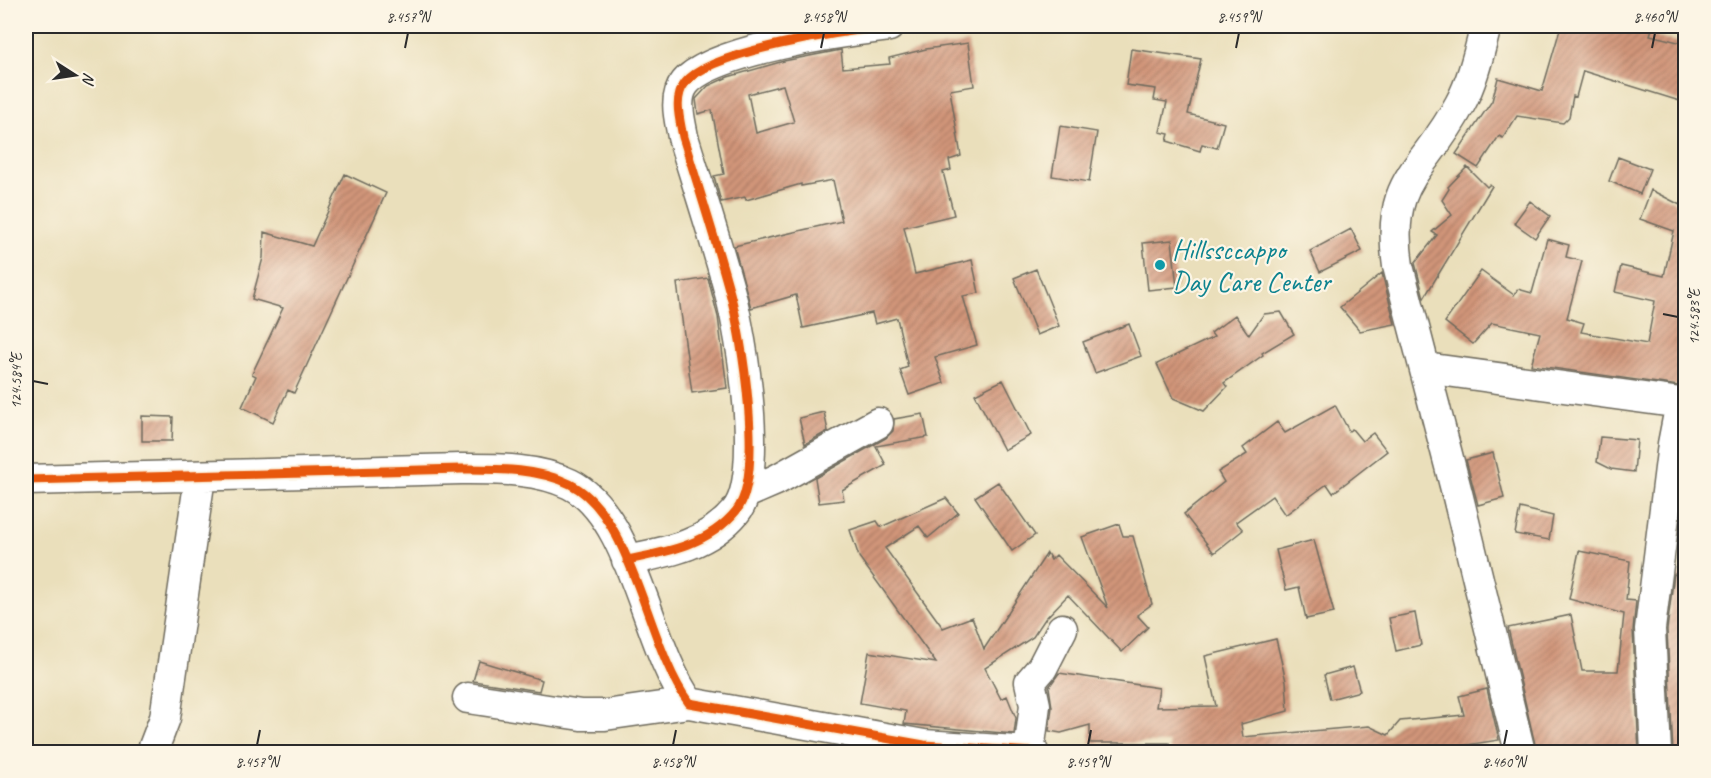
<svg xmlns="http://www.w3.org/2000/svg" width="1711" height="778" font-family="Caveat,sans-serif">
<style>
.building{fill:url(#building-hatch);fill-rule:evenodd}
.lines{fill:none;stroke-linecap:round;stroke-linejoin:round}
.minor-casing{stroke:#6e6a5d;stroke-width:33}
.minor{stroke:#fff;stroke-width:30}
.cycleway-casing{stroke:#fcf5e5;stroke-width:13}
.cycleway{stroke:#e8590c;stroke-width:9}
.ticks{fill:none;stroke:#2b2b2b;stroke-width:2}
.culture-dot{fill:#0f9aa8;stroke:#fcf5e5;stroke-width:2}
.labels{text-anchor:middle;stroke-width:4.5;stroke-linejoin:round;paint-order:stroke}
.culture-label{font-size:28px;fill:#0d838f;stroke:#fcf5e5;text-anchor:start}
.neatline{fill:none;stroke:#2b2b2b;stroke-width:2}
.ticks-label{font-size:15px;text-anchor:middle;fill:#2b2b2b}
</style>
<defs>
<pattern id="building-hatch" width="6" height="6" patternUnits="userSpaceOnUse" patternTransform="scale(1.5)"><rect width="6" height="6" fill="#d19579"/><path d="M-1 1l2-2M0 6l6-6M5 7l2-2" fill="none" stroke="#aa7a63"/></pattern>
</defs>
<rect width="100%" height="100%" fill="#fcf5e5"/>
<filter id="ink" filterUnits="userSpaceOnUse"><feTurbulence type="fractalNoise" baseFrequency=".0167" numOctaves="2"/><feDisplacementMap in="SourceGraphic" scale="12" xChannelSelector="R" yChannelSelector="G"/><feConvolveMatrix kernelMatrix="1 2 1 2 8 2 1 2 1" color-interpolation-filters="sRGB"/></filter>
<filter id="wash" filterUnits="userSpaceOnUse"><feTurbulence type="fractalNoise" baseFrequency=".008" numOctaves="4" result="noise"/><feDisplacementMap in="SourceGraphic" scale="24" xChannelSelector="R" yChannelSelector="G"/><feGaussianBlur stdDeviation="1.35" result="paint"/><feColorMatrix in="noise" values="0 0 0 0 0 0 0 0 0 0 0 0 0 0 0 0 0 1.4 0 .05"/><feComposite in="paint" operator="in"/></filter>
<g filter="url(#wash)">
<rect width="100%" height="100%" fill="#eadfbb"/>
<g id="blocks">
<path class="building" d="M 1561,26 L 1653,26 L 1650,35 L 1686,44 L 1686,103 L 1583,71 L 1576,97 L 1573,96 L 1569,117 L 1563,123 L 1517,116 L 1503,138 L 1499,136 L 1478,168 L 1456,154 L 1492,101 L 1498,78 L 1542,91 Z
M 968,43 L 974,86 L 950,90 L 961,156 L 949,160 L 951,170 L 943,172 L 954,215 L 904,227 L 915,274 L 972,260 L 979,293 L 963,296 L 977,345 L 935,357 L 944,383 L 909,395 L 900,370 L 908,367 L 897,318 L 875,324 L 872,313 L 803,328 L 796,295 L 751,308 L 734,246 L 842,221 L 833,180 L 801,186 L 801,184 L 746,200 L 745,197 L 721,202 L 714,176 L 724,174 L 712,110 L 698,114 L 696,99 L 708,86 L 728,77 L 784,61 L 841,50 L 843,68 L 890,64 L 889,58 L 926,49 ZM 783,85 L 794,122 L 756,133 L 748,94 Z
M 1131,49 L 1201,59 L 1188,114 L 1224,123 L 1217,148 L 1202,144 L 1200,151 L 1167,141 L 1169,134 L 1160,132 L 1167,102 L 1154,100 L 1156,89 L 1126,85 Z
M 1060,126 L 1097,132 L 1089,182 L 1052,176 Z
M 1618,157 L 1650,169 L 1640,194 L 1609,181 Z
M 1467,167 L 1487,187 L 1490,184 L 1492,186 L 1424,298 L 1415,263 L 1437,235 L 1432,232 L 1452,215 L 1442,200 L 1449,189 L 1448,187 Z
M 345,174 L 386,193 L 294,393 L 288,390 L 273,422 L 242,407 L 256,376 L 252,374 L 283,308 L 252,299 L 263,258 L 264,232 L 312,246 Z
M 1651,190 L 1686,208 L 1686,387 L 1531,365 L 1540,333 L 1492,323 L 1473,344 L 1445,322 L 1481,271 L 1514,295 L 1518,289 L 1532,293 L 1547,239 L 1569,245 L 1566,257 L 1582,261 L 1567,318 L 1584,323 L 1581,332 L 1647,344 L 1655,301 L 1615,292 L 1621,266 L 1664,276 L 1674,231 L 1640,219 Z
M 1530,201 L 1550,216 L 1535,238 L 1514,223 Z
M 1351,229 L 1362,251 L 1320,272 L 1310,251 Z
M 1172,240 L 1177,287 L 1148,290 L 1143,243 Z
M 1036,269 L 1059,326 L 1037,335 L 1014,278 Z
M 1382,273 L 1395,324 L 1360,331 L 1340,307 Z
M 708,278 L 718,317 L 727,388 L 692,393 L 677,283 Z
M 1281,312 L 1294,334 L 1262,353 L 1263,355 L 1224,383 L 1227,387 L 1204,411 L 1173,398 L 1157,364 L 1214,337 L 1211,333 L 1235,315 L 1249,335 L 1264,314 Z
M 1129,324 L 1141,356 L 1095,373 L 1083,342 Z
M 1003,380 L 1031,435 L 1004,450 L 975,394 Z
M 1335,405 L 1349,431 L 1352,429 L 1362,441 L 1373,433 L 1387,451 L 1333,493 L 1327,484 L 1285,515 L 1272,496 L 1236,522 L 1243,530 L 1214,553 L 1184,514 L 1224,482 L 1218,472 L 1247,454 L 1243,448 L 1277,422 L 1285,433 Z
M 824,412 L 828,431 L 805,444 L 799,418 Z
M 923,414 L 928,437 L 876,446 L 886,465 L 842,490 L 844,500 L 819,503 L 815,478 L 886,438 L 893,431 L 894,419 Z
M 142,416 L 173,417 L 172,441 L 142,441 Z
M 1600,437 L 1637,440 L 1634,472 L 1611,469 L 1597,462 Z
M 1493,453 L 1504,498 L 1478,505 L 1466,460 Z
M 998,482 L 1035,535 L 1012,551 L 975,497 Z
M 946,498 L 958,513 L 928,538 L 919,526 L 885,548 L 943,628 L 972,617 L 984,649 L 1047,553 L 1051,560 L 1056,555 L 1108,608 L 1082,537 L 1119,524 L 1123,536 L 1133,536 L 1152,604 L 1137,615 L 1148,627 L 1122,652 L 1068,595 L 1045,619 L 1033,637 L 985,668 L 1001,699 L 1007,696 L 1016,718 L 1014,734 L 904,724 L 906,711 L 860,703 L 869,652 L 936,663 L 859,557 L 850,530 L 877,521 L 881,527 Z
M 1520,508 L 1553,516 L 1549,540 L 1515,534 Z
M 1314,540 L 1334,613 L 1306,619 L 1299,587 L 1286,590 L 1276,550 Z
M 1579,551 L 1630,561 L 1626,600 L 1636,601 L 1633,630 L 1639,753 L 1537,753 L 1508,628 L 1571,615 L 1582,671 L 1618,671 L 1624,614 L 1569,599 Z
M 1674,574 L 1686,577 L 1686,753 L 1673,753 L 1667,630 Z
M 1415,613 L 1421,645 L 1396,651 L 1389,618 Z
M 1276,639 L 1286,681 L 1288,711 L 1241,724 L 1243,737 L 1369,726 L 1388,735 L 1400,721 L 1464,715 L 1459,696 L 1487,689 L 1499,740 L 1423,752 L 1425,753 L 1170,753 L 1169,743 L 1090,743 L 1090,725 L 1061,733 L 1049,731 L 1052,707 L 1049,687 L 1059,673 L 1159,688 L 1156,707 L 1216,706 L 1205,656 Z
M 479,661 L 542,680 L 539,691 L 473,681 Z
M 1353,667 L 1360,691 L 1330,699 L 1324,675 Z"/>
</g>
</g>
<g filter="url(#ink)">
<use href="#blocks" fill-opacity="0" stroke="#6e6a5d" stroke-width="1.5"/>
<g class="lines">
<defs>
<path id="minor" d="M 1486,26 C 1479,52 1473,80 1460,104 C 1424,173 1385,177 1398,266 L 1458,497 L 1520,752
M 1425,368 L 1681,403 L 1673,444 L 1650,629 L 1656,752
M 26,480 L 461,469 C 497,469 537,468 570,484 C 634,516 646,645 689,703 L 924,745 L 1033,752
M 746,493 L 776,480 L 878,423
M 627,560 C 667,552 708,545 736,511 C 765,476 742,337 730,293 C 716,241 699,189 683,137 C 680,120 673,98 685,83 C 710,50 846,31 889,26
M 468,698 L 581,715 L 605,715 L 689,703
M 152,752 L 165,718 L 200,477
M 1029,752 L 1035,705 L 1030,682 L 1042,668 L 1062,629"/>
</defs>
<use href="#minor" class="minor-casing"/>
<use href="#minor" class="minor"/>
<defs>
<path id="cycleway" d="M 26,480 L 461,469 C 497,469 537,468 570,484 C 634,516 646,645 689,703 L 924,745 L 1033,752
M 627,560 C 667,552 708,545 736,511 C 765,476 742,337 730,293 C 716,241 699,189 683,137 C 680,120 673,98 685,83 C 710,50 846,31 889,26"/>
</defs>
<use href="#cycleway" class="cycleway-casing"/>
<use href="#cycleway" class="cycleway"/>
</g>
</g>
<path class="ticks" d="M 405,48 L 408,33M 821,48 L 824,33M 1236,48 L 1239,33M 1652,48 L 1655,33M 1663,314 L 1678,317M 33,381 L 48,384M 257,745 L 260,730M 673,745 L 676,730M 1088,745 L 1091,730M 1504,745 L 1507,730"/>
<circle class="culture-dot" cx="1160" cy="265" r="6"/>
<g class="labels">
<g class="culture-label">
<text x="1172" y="259">Hillssccappo<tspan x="1172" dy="32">Day Care Center</tspan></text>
</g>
</g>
<rect width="1711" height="778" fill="none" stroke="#fcf5e5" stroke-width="66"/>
<g transform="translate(75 75) rotate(102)" stroke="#fcf5e5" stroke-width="4.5" paint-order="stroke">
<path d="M0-4.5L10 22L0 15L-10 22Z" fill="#2b2b2b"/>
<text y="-9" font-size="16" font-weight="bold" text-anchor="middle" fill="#2b2b2b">N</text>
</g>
<rect x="33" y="33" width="1645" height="712" class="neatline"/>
<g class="ticks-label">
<text x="408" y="22">8.457°N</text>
<text x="824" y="22">8.458°N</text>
<text x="1239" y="22">8.459°N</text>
<text x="1655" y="22">8.460°N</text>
<text transform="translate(1694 317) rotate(-90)" y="5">124.583°E</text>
<text transform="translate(16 381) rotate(-90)" y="5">124.584°E</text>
<text x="257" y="767">8.457°N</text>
<text x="673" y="767">8.458°N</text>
<text x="1088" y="767">8.459°N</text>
<text x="1504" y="767">8.460°N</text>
</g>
</svg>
